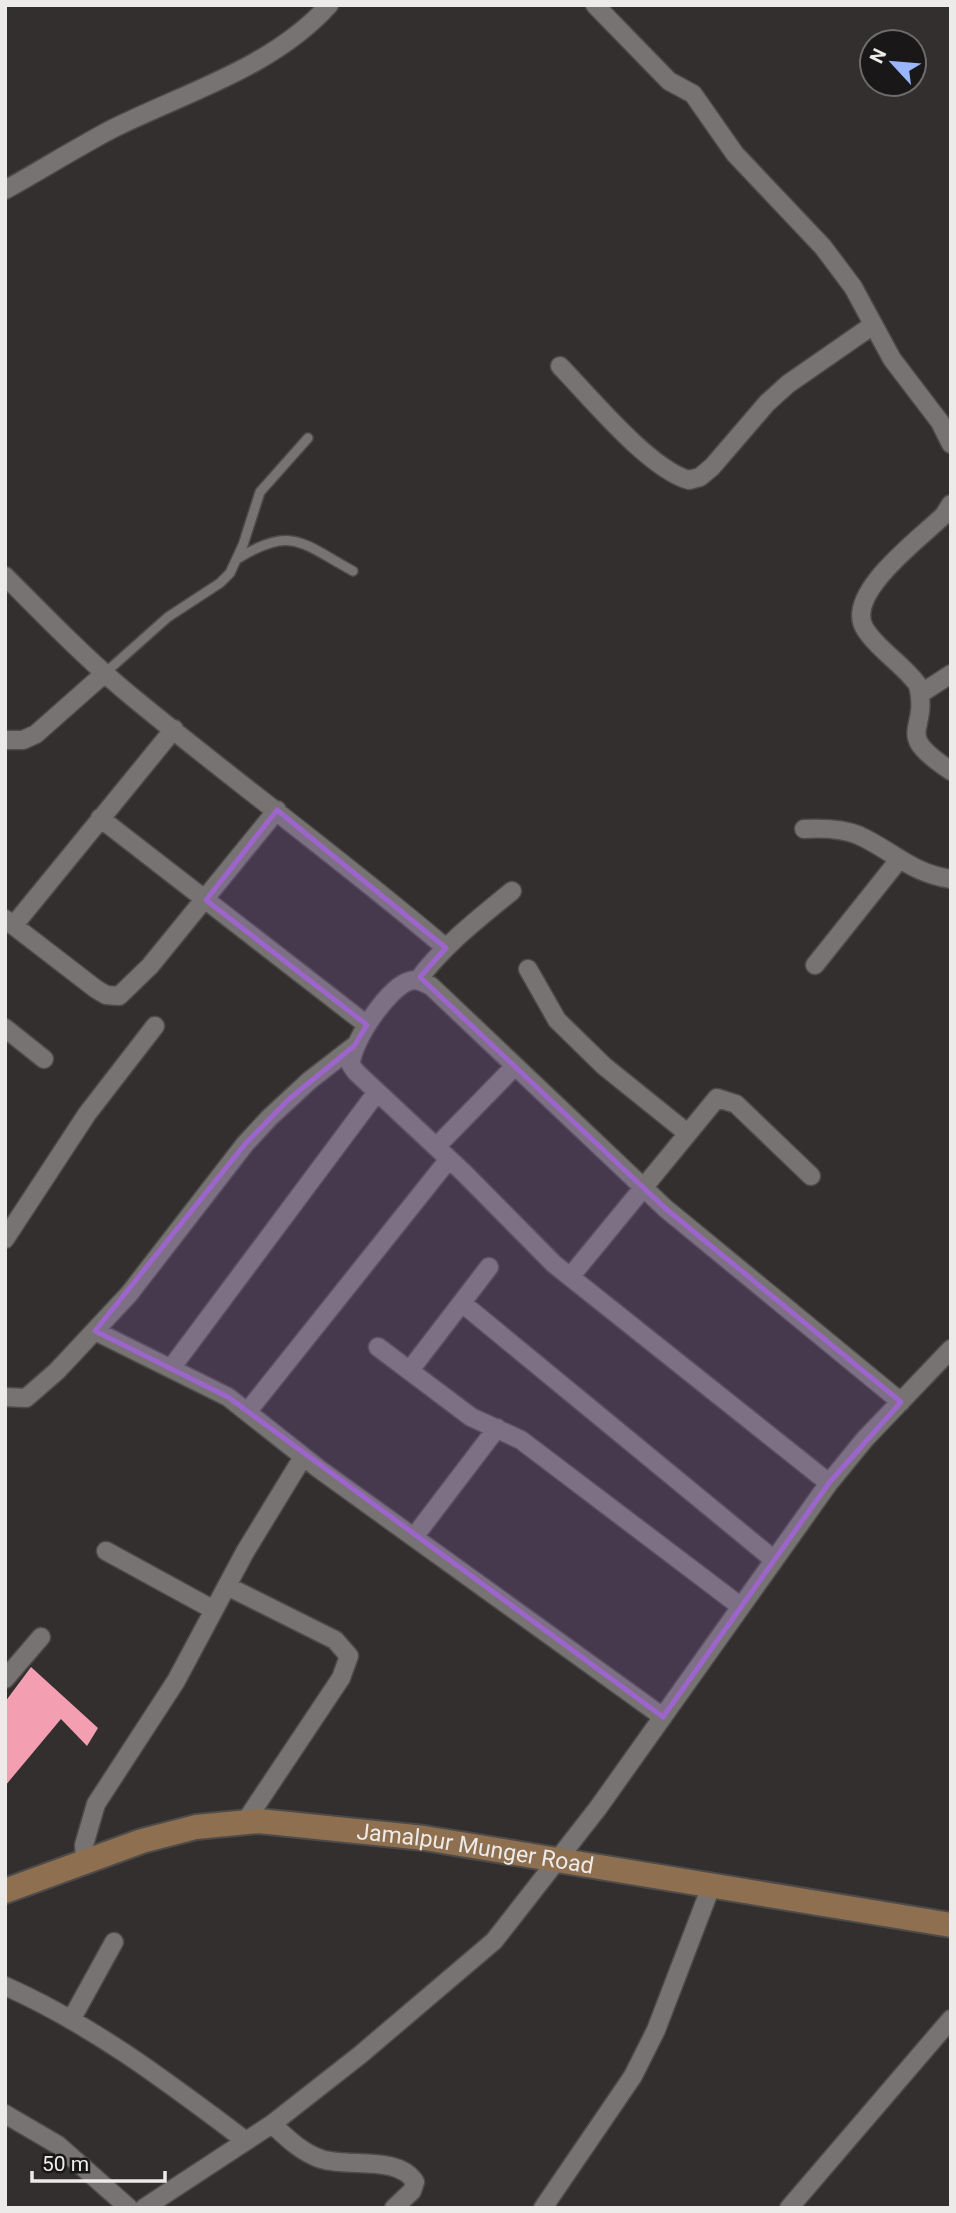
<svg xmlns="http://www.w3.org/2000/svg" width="956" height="2213" font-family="Roboto,sans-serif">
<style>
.building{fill:#f39fb1}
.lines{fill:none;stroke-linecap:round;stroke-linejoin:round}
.lane-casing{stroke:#4d4a4a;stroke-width:12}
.street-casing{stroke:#4d4a4a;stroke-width:21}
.secondary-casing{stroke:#4d4a4a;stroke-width:28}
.lane{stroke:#767372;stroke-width:9}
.street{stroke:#767372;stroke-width:18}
.secondary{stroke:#8e6f50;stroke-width:24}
.marked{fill:#9d65cc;fill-opacity:0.2;stroke:#9d65cc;stroke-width:5;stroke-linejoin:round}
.labels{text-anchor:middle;stroke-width:7;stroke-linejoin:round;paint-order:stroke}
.street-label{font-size:23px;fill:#edebea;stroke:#191717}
</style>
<rect width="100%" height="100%" fill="#322f2e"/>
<path class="building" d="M 31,1667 L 98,1728 L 87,1746 L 61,1719 L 5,1786 L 5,1702 Z"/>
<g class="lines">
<defs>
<path id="lane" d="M 239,558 C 292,525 303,544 353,571
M 105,673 L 168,617 L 220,583 L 230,573 L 243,545 L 260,492 L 308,438"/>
<path id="street" d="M 595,5 L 669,81 L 693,94 L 735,154 L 823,247 L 853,287 L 892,359 L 940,422 L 951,444
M 5,190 C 41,170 76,148 112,129 C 186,92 272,68 329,5
M 560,366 C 590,397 649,469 689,480 L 700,477 L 712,467 L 767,403 L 788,384 L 873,325
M 951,504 L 944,515 C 922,537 843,594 865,629 C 878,650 903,664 918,685 C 930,734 891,731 951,771
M 5,576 C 48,619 89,662 136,700 C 238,784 345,862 446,948
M 920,694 L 951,674
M 5,740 L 23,740 L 36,734 L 105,673
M 100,818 L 367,1025
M 804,829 C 822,828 841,828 858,835 C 892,850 910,873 951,879
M 5,919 L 96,989 L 106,995 L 119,996 L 150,966 L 277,810
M 14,925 L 174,729
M 815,965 L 898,861
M 528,969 L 557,1020 L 604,1066 L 686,1132
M 418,980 C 444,945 479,918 512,891
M 5,1028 L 44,1059
M 436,1147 L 515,1066
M 5,1239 L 87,1114 L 155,1026
M 570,1277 L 717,1098 L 736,1104 L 811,1176
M 462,1303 L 773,1559
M 95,1331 L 228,1397 L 319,1469 L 663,1717
M 378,1347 L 471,1417 L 521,1440 L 740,1606
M 172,1367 L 377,1092
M 410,1370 L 489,1267
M 5,1397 L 26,1398 L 57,1371 L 129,1294 L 245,1144 L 270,1117 L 310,1080 L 354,1046
M 248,1411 L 449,1159
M 829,1483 L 554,1264 L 464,1173 L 356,1072 L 351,1065 C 350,1044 389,986 410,981 C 417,978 424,983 431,986 L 665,1208 L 901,1402
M 414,1537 L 497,1428
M 106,1551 L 214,1610
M 227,1586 L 335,1640 L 349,1656 L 341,1678 L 245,1822
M 5,1679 L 41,1637
M 85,1862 L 84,1845 L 96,1804 L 176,1681 L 245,1552 L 303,1457
M 5,1986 C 93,2025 170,2084 246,2141
M 71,2020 L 114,1942
M 5,2114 L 58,2145 L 129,2208
M 272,2124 C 287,2138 301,2152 321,2159 C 349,2168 398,2155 415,2182 L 412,2191 L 394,2208
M 144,2208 L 272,2124 L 360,2055 L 494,1941 L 598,1808 L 829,1483 L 865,1439 L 951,1349
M 543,2208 L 633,2076 L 656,2030 L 712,1884
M 789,2208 L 951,2019"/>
<g id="secondary">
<path id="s1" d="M 5,1891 L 142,1841 L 196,1827 L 259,1821 L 424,1838 L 951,1925"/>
</g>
</defs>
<use href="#lane" class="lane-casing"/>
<use href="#street" class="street-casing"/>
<use href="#secondary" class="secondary-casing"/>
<use href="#lane" class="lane"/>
<use href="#street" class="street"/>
<use href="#secondary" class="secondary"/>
</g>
<path class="marked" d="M 277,810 L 446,948 L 420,977 L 665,1208 L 901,1402 L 829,1483 L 663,1717 L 228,1397 L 95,1331 L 245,1144 L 289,1099 L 354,1046 L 367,1025 L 206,900 Z"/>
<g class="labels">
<g class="street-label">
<text dy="8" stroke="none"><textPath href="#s1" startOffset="483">Jamalpur Munger Road</textPath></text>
</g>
</g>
<rect width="956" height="2213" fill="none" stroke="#edebea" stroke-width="14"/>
<g transform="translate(893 63) rotate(296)"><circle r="33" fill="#191717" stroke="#6e6c6b" stroke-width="2"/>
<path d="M0-5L12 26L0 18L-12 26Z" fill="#97b6fd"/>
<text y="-10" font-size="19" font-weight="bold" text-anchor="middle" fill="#edebea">N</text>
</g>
<path d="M32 2171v10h133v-10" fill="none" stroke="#edebea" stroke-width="3.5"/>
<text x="42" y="2171" font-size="21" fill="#edebea" stroke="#191717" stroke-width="5" paint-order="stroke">50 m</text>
</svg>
